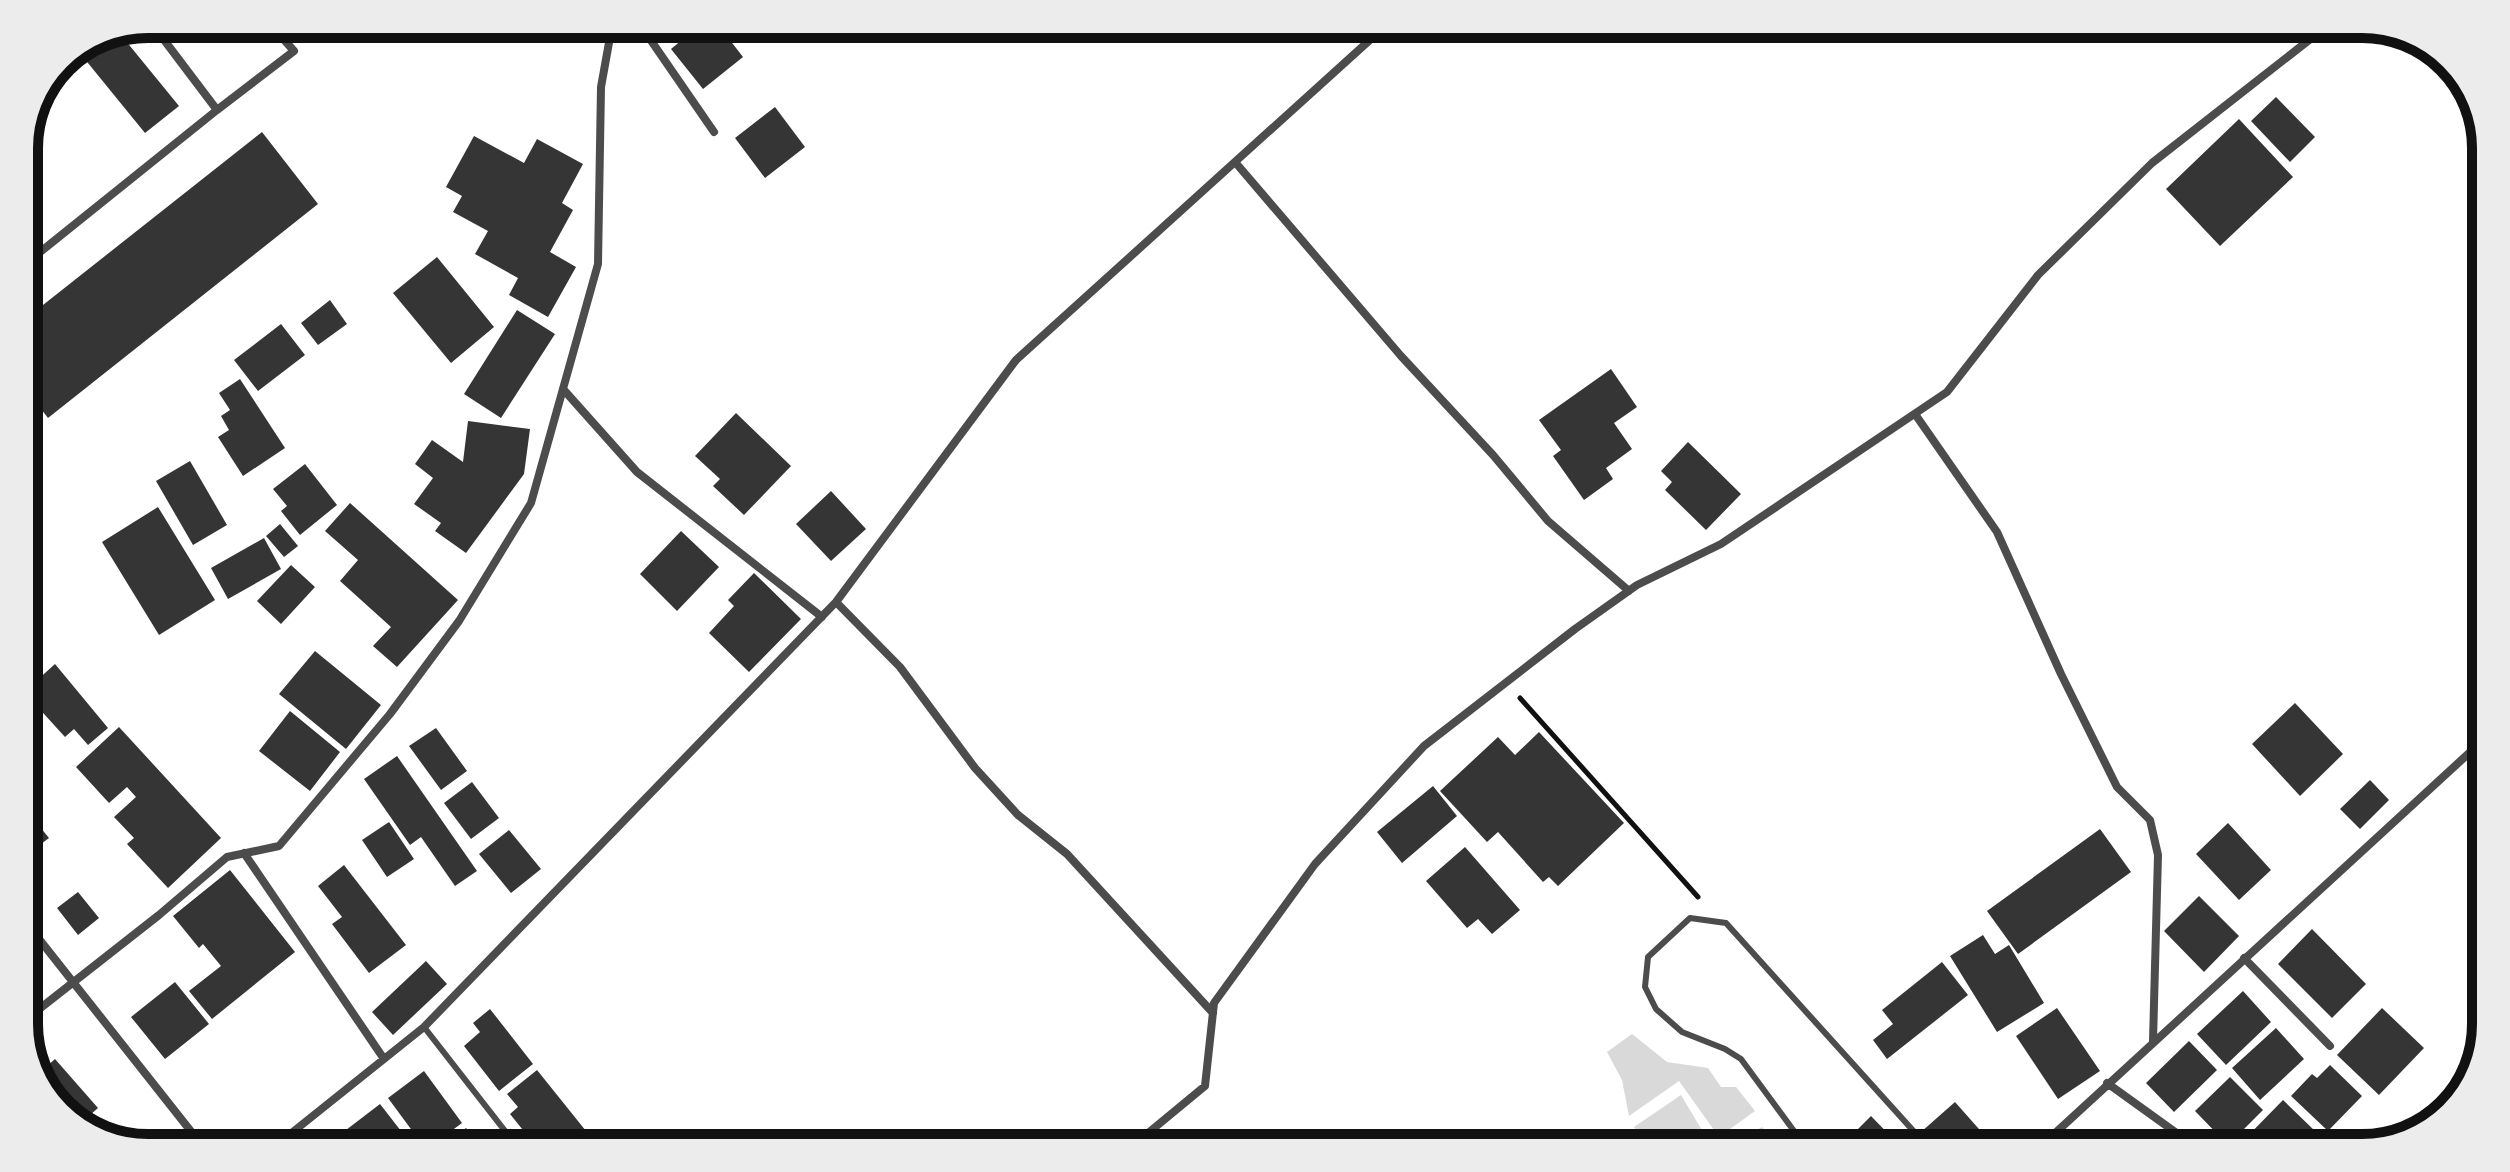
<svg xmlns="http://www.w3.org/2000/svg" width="2510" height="1172" font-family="Mulish,sans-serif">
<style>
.water{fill:#d9d9d9}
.building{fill:#353535}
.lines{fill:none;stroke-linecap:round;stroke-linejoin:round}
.path{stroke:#111;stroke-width:5}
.service{stroke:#4c4c4c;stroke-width:6}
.minor{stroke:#4c4c4c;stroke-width:8}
.rim{fill:none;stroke:#111;stroke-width:10}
</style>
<rect width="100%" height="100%" fill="#fff"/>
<path class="water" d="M 1632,1034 L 1667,1062 L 1708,1068 L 1721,1087 L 1736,1087 L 1755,1111 L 1719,1137 L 1679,1081 L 1629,1116 L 1622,1080 L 1607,1052 Z
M 1681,1095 L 1703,1132 L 1688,1145 L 1648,1145 L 1634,1127 Z
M 1762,1127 L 1779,1146 L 1731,1145 Z"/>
<path class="building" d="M 699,26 L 719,26 L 743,57 L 703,89 L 671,49 Z
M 121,35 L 179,106 L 145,133 L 79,52 Z
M 2276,97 L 2315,137 L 2290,162 L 2251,121 Z
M 775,107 L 805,147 L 765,178 L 735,138 Z
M 2239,119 L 2293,177 L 2220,246 L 2166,189 Z
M 262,132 L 318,204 L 48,418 L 24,387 L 24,320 Z
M 474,136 L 524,163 L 537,139 L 583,164 L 562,203 L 573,210 L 550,252 L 576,267 L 548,317 L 509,295 L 518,278 L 475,254 L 488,231 L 453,212 L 462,196 L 446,187 Z
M 437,257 L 494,327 L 451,363 L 393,293 Z
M 330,300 L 347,324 L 318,345 L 301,323 Z
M 517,310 L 555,334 L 501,418 L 464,394 Z
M 281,324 L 305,355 L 258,391 L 234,360 Z
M 1611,369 L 1637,407 L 1614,423 L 1632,449 L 1606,468 L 1613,479 L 1584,500 L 1553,456 L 1561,450 L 1539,420 Z
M 240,379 L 285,448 L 243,476 L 218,437 L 229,430 L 221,416 L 230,410 L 219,393 Z
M 736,413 L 791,466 L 744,515 L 713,486 L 720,479 L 695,456 Z
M 468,421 L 530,429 L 524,474 L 466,553 L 435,531 L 441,523 L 414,504 L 433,478 L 415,464 L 432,440 L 463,462 Z
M 1688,442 L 1741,494 L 1706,530 L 1665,490 L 1672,482 L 1661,471 Z
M 190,461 L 227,525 L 193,545 L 156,481 Z
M 305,464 L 337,505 L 300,535 L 281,511 L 287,506 L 273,489 Z
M 831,491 L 866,529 L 831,561 L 796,524 Z
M 350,503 L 458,600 L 397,667 L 373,646 L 391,627 L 340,581 L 358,560 L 325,531 Z
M 158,507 L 215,600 L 159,635 L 102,542 Z
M 280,524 L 298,546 L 284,557 L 266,536 Z
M 681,531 L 719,567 L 677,611 L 640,574 Z
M 264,538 L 281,569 L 228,599 L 211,568 Z
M 291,565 L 315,587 L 281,624 L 257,601 Z
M 754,573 L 801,619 L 749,672 L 709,633 L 734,606 L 728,600 Z
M 315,651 L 381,705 L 346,749 L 279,694 Z
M 55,664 L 108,728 L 88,745 L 74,729 L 65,737 L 24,692 Z
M 2295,703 L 2343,754 L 2300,796 L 2252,744 Z
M 290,711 L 340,752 L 310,791 L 259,751 Z
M 119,727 L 221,838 L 168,888 L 127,844 L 134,838 L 114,817 L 136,797 L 127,787 L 109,803 L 76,767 Z
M 436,728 L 467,771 L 441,790 L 409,746 Z
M 1539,732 L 1624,823 L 1558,886 L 1549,877 L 1543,882 L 1498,832 L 1487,842 L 1440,791 L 1498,737 L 1515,755 Z
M 24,736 L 32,745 L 24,751 Z
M 397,756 L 477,871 L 455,886 L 421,837 L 410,845 L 364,779 Z
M 2370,780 L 2389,800 L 2360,829 L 2340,809 Z
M 472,782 L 499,818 L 471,839 L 444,803 Z
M 1433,786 L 1457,816 L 1402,863 L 1377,832 Z
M 36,822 L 49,838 L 33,850 L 24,840 L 24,832 Z
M 389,822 L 414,859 L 387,877 L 362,840 Z
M 2228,823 L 2271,870 L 2239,900 L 2196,854 Z
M 2100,829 L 2131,872 L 2018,954 L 1987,911 Z
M 509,830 L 541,869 L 511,893 L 479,854 Z
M 1465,847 L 1520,910 L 1492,934 L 1478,919 L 1467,928 L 1426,881 Z
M 344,865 L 406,945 L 369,973 L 332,924 L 342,917 L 318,886 Z
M 230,870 L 295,952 L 212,1019 L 189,991 L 221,966 L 203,944 L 199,948 L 173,916 Z
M 78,892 L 99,918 L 78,935 L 57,908 Z
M 2199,896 L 2239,936 L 2204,972 L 2164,931 Z
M 2312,929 L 2366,984 L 2332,1018 L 2278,964 Z
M 1983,935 L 1995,954 L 2009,945 L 2044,1003 L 1997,1032 L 1950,956 Z
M 426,961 L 447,984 L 393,1035 L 372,1012 Z
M 1942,962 L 1968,995 L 1887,1059 L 1873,1040 L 1893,1024 L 1882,1010 Z
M 175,982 L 209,1024 L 165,1059 L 131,1017 Z
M 2243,991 L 2271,1022 L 2226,1065 L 2197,1034 Z
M 2057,1008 L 2100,1071 L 2058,1099 L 2016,1036 Z
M 2382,1008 L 2424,1048 L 2379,1095 L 2337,1055 Z
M 490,1009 L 533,1064 L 499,1091 L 464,1046 L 480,1032 L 473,1023 Z
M 2276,1028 L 2304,1059 L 2260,1100 L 2232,1068 Z
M 2189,1041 L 2217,1070 L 2174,1112 L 2146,1083 Z
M 55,1059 L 98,1108 L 81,1123 L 45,1093 L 38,1074 Z
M 2330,1065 L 2362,1096 L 2328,1131 L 2291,1096 L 2312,1074 L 2317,1078 Z
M 537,1070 L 586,1131 L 575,1140 L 531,1140 L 510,1114 L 518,1107 L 507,1094 Z
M 424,1071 L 462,1123 L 439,1140 L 419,1140 L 388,1098 Z
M 2230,1077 L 2263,1110 L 2228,1145 L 2195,1111 Z
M 2283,1100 L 2315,1131 L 2300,1148 L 2237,1147 Z
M 1955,1102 L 1994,1146 L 1933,1146 L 1921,1132 Z
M 380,1104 L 408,1140 L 354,1139 L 346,1130 Z
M 1871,1116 L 1900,1146 L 1841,1146 Z
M 466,1128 L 476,1140 L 450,1140 Z
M 1711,1129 L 1720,1145 L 1685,1145 Z"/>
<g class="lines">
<path class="path" d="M 1520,698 L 1698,897"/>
<path class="service" d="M 424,1027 L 512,1140
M 1805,1146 L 1741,1059 L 1725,1049 L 1682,1032 L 1656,1009 L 1645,987 L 1648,957 L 1690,918 L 1726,923 L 1927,1146"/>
<path class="minor" d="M 641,26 L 714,132
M 217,110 L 294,51 L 271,25
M 1235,162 L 1401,356 L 1493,455 L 1548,521 L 1629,591
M 24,265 L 217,110 L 152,24
M 563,389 L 637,472 L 822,617
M 1915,414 L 1997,532 L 2061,674 L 2117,787 L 2150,820 L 2158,855 L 2153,1041
M 836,602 L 900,667 L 975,768 L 1018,815 L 1067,854 L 1213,1013
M 244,853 L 384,1059
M 24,920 L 197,1139
M 2244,958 L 2330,1046
M 24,1021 L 159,915 L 227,857 L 279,846 L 390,714 L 459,621 L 531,503 L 598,264 L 601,87 L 612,26
M 2107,1083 L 2196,1147
M 284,1139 L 424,1027 L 836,602 L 1016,360 L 1382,29
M 1136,1143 L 1205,1086 L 1214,1003 L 1315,864 L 1424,746 L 1575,629 L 1637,585 L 1721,544 L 1947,392 L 2038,275 L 2152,163 L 2318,33
M 2040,1147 L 2480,743"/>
</g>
<path d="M0 0H2510V1172H0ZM148 38H2362A110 110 0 0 1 2472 148V1024A110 110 0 0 1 2362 1134H148A110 110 0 0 1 38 1024V148A110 110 0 0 1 148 38Z" fill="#ececec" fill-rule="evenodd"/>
<path class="rim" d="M148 38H2362A110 110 0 0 1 2472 148V1024A110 110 0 0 1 2362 1134H148A110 110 0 0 1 38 1024V148A110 110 0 0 1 148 38Z"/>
</svg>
